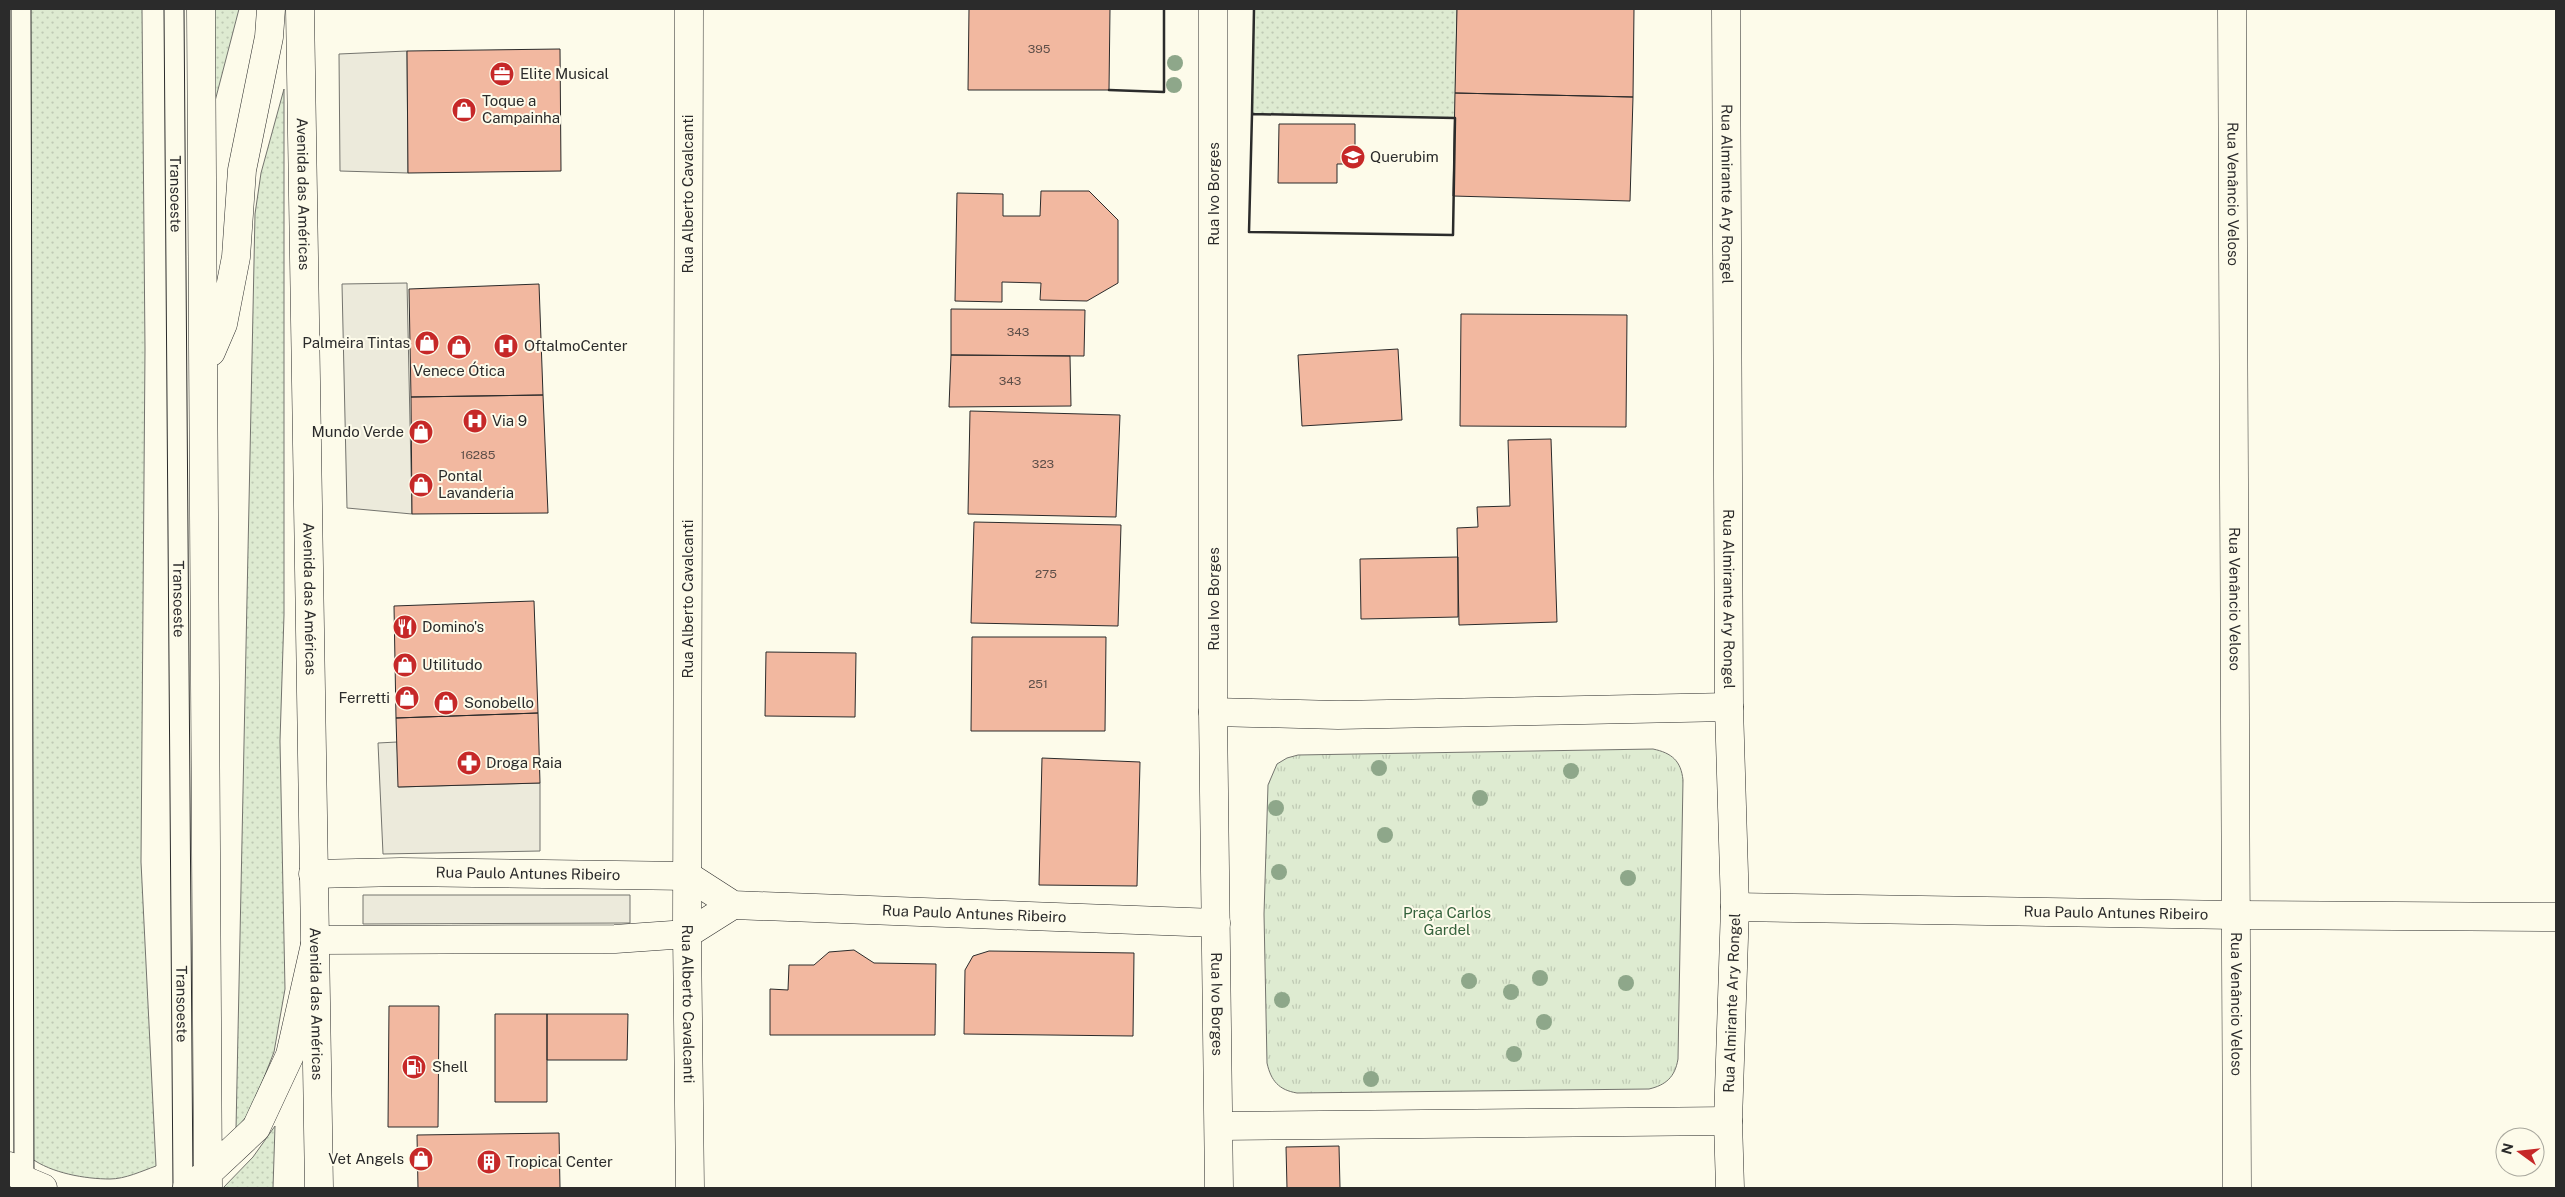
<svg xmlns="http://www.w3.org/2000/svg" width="2565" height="1197" font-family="'Public Sans',sans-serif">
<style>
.grass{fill:url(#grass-dots);stroke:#74746e}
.park{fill:url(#park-tufts);stroke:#74746e}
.parking{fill:#eceadb;stroke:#74746e}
.building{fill:#f2b8a0;stroke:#2b2b2b}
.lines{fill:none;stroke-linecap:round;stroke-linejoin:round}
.lane-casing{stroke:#2b2b2b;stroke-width:21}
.street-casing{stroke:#2b2b2b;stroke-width:29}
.secondary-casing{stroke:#2b2b2b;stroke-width:29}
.highway-casing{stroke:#2b2b2b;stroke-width:29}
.lane{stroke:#fdfbea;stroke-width:19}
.street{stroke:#fdfbea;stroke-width:28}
.secondary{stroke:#fdfbea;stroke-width:28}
.highway{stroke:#fdfbea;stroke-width:28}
.wall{stroke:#2b2b2b;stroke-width:2.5}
.tree{fill:#8ea78a}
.labels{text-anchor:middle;stroke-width:4;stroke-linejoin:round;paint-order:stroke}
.number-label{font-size:12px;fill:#5d4e48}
.poi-label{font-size:15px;fill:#2b2b2b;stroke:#fdfbea;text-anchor:start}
.street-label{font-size:15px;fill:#2b2b2b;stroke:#fdfbea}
.park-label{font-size:15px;fill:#34623c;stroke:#fdfbea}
</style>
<defs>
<pattern id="grass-dots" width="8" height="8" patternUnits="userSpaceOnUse" patternTransform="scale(1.25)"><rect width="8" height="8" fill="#deebd1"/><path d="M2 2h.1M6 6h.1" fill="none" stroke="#bfcab4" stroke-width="1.8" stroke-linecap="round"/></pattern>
<pattern id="park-tufts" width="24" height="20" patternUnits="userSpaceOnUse" patternTransform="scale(1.25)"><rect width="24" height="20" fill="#deebd1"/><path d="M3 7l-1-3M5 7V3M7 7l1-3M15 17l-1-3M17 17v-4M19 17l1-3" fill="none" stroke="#bfcab4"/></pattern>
</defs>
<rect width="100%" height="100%" fill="#fdfbea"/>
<path class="grass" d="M 28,9 L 142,9 L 145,349 L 141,862 L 156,1166 C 142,1171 125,1179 110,1179 C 85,1179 51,1173 31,1158 Z
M 213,9 L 239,9 L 214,105 Z
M 1254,9 L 1457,9 L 1455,118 L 1252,114 Z
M 284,89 L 284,615 L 280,741 L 285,989 L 274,1052 L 251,1111 L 236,1129 L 255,214 L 261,173 Z
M 275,1126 L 273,1188 L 223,1188 L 253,1157 Z"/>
<path class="park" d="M 1653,749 C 1672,753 1681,761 1683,780 L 1678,1059 C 1675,1077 1666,1085 1649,1089 L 1297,1093 C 1279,1090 1271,1081 1267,1063 L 1264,914 L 1268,785 L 1277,764 L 1287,758 L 1298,755 Z"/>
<path class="parking" d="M 407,51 L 408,173 L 340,171 L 339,54 Z
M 407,283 L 412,514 L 347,508 L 342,284 Z
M 397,742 L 399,787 L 540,783 L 540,851 L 383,854 L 378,743 Z
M 363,895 L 630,895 L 630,923 L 363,924 Z"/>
<path class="building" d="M 969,9 L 1110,9 L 1109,90 L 968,90 Z
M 1457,9 L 1634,9 L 1633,97 L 1455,93 Z
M 560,49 L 561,171 L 408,173 L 407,51 Z
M 1455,93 L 1633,97 L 1630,201 L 1453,196 Z
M 1279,124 L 1355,124 L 1355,164 L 1337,164 L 1337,183 L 1278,183 Z
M 1041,191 L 1089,191 L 1118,220 L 1118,283 L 1087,301 L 1040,300 L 1041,283 L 1002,282 L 1002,302 L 955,301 L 957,193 L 1003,194 L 1003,216 L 1040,216 Z
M 539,284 L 543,395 L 411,397 L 409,289 Z
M 951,309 L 1085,310 L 1084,356 L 951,355 Z
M 1461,314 L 1627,315 L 1626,427 L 1460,426 Z
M 1398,349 L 1402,420 L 1302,426 L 1298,355 Z
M 951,355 L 1070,356 L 1071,406 L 949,407 Z
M 543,395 L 548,513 L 412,514 L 411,397 Z
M 970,411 L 1120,415 L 1116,517 L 968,514 Z
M 1551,439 L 1557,622 L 1459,625 L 1457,528 L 1478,527 L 1477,507 L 1510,506 L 1508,440 Z
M 974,522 L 1121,525 L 1118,626 L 971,623 Z
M 1458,557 L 1458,617 L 1361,619 L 1360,559 Z
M 534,601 L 538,713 L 396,718 L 394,606 Z
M 972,637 L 1106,637 L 1105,731 L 971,731 Z
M 766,652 L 856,653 L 855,717 L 765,716 Z
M 538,713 L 540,783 L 398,787 L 396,718 Z
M 1042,758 L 1140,762 L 1137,886 L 1039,885 Z
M 854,950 L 874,963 L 936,964 L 935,1035 L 770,1035 L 770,989 L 788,990 L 789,965 L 814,965 L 829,952 Z
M 989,951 L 1134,953 L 1133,1036 L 964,1034 L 965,970 L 973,956 Z
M 389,1006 L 439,1006 L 438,1127 L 388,1127 Z
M 495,1014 L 547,1014 L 547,1102 L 495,1102 Z
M 547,1014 L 628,1014 L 627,1060 L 547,1060 Z
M 559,1133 L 560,1188 L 418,1188 L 417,1135 Z
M 1339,1146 L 1340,1188 L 1287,1188 L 1286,1147 Z"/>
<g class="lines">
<defs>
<g id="lane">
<path d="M 21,9 L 24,1187"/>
<path id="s1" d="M 174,9 L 183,1188"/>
</g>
<g id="street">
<path id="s2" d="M 689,9 L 687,934 L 690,1188"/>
<path id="s3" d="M 1213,9 L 1213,712 L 1219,1188"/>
<path id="s4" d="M 1726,9 L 1729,707 L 1735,907 L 1728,1121 L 1730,1188"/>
<path id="s5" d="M 2232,9 L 2237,1188"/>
<path d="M 1213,712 L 1338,715 L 1729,707"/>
<path id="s6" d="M 313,874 L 401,872 L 688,876 L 733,905 L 1216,923"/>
<path id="s7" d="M 1735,907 L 2234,915 L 2556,917"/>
<path d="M 316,940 L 615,939 L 687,934 L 733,905"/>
<path d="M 1219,1126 L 1728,1121"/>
</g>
<g id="secondary">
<path id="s8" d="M 300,9 L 319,1188"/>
</g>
<path id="highway" d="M 201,9 L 208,1188
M 211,352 L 223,324 L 236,257 L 242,170 L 269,37 L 271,9
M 9,1166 L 24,1180 L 43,1188
M 187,1188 L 208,1173 L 256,1128 L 290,1055 L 316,940"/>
</defs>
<use href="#lane" class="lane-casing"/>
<use href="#street" class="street-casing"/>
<use href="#secondary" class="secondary-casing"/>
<use href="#highway" class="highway-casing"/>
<use href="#lane" class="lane"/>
<use href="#street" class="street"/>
<use href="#secondary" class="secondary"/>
<use href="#highway" class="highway"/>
<path class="wall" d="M 1109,90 L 1164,92 L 1164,9
M 1252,114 L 1455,118 L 1453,235 L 1249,232 Z
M 1254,114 L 1252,114 L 1254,9"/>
</g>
<g class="tree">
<circle cx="1175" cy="63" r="8"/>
<circle cx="1174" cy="85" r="8"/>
<circle cx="1379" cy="768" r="8"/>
<circle cx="1571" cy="771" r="8"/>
<circle cx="1480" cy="798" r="8"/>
<circle cx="1276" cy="808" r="8"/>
<circle cx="1385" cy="835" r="8"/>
<circle cx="1279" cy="872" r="8"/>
<circle cx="1628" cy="878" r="8"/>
<circle cx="1540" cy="978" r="8"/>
<circle cx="1469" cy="981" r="8"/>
<circle cx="1626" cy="983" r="8"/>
<circle cx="1511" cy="992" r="8"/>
<circle cx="1282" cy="1000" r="8"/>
<circle cx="1544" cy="1022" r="8"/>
<circle cx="1514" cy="1054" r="8"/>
<circle cx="1371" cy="1079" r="8"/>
</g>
<defs>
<symbol id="office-disc" viewBox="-11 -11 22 22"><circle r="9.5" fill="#c62828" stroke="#fdfbea"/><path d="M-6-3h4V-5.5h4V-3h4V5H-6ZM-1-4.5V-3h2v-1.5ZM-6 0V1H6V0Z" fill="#fff"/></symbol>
<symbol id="shop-disc" viewBox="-11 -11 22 22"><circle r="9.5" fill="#c62828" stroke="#fdfbea"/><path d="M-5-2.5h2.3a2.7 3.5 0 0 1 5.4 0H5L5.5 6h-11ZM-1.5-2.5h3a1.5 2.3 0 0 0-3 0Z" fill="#fff"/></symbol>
<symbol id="school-disc" viewBox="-11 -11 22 22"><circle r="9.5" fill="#c62828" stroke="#fdfbea"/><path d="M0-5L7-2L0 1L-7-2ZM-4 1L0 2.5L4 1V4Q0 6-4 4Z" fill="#fff"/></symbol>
<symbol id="hospital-disc" viewBox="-11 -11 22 22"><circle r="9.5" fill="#c62828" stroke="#fdfbea"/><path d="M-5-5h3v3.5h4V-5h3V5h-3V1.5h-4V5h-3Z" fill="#fff"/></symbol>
<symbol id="restaurant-disc" viewBox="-11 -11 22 22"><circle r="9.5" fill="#c62828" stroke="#fdfbea"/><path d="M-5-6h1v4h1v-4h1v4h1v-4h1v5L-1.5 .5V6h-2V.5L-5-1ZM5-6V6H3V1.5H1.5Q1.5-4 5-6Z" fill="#fff"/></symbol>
<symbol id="pharmacy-disc" viewBox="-11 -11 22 22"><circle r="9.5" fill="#c62828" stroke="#fdfbea"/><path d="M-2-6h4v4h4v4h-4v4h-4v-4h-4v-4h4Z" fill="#fff"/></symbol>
<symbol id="fuel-disc" viewBox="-11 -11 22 22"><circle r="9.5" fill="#c62828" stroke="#fdfbea"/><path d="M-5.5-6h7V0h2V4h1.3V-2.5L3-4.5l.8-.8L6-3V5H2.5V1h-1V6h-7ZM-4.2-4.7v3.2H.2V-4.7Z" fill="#fff"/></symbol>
<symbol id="building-disc" viewBox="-11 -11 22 22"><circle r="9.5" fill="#c62828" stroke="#fdfbea"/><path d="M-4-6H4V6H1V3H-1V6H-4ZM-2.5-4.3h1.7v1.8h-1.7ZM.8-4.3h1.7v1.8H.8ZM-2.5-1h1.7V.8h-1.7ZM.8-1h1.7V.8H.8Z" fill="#fff"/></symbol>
</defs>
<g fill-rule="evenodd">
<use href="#office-disc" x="488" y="60" width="28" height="28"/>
<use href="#shop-disc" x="450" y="96" width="28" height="28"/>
<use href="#school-disc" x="1339" y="143" width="28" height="28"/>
<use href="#shop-disc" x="413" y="329" width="28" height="28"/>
<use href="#hospital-disc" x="492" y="332" width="28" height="28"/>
<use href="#shop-disc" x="445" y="333" width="28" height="28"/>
<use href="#hospital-disc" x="461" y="407" width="28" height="28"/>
<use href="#shop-disc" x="407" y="418" width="28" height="28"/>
<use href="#shop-disc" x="407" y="471" width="28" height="28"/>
<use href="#restaurant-disc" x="391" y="613" width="28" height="28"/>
<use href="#shop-disc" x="391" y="651" width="28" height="28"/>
<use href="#shop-disc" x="393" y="684" width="28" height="28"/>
<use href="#shop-disc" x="432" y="689" width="28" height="28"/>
<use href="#pharmacy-disc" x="455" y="749" width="28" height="28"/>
<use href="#fuel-disc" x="400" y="1053" width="28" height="28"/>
<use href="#shop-disc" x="407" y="1145" width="28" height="28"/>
<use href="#building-disc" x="475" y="1148" width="28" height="28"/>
</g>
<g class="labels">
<g class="number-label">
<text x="1039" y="53">395</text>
<text x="1018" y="336">343</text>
<text x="1010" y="385">343</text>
<text x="478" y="459">16285</text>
<text x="1043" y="468">323</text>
<text x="1046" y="578">275</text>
<text x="1038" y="688">251</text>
</g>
<g class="poi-label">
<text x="520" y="79">Elite Musical</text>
<text x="482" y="106">Toque a<tspan x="482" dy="17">Campainha</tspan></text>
<text x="1370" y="162">Querubim</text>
<text x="410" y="348" text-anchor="end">Palmeira Tintas</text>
<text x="524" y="351">OftalmoCenter</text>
<text x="459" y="376" text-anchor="middle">Venece Ótica</text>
<text x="492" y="426">Via 9</text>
<text x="404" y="437" text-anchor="end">Mundo Verde</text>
<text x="438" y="481">Pontal<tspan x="438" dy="17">Lavanderia</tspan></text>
<text x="422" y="632">Domino's</text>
<text x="422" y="670">Utilitudo</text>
<text x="390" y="703" text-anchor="end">Ferretti</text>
<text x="464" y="708">Sonobello</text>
<text x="486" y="768">Droga Raia</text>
<text x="432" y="1072">Shell</text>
<text x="404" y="1164" text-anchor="end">Vet Angels</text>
<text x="506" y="1167">Tropical Center</text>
</g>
<g class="street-label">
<text dy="5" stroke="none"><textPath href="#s1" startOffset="185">Transoeste</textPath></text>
<text dy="5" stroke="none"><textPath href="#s8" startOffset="185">Avenida das Américas</textPath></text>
<text transform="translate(688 194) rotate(-90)" y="5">Rua Alberto Cavalcanti</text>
<text transform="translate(1214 194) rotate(-90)" y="5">Rua Ivo Borges</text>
<text dy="5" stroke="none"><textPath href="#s4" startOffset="185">Rua Almirante Ary Rongel</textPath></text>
<text dy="5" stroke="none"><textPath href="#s5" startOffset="185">Rua Venâncio Veloso</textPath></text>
<text dy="5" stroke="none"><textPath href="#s1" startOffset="590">Transoeste</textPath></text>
<text dy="5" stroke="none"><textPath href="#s8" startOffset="590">Avenida das Américas</textPath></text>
<text transform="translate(688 599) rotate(-90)" y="5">Rua Alberto Cavalcanti</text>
<text transform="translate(1214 599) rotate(-90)" y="5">Rua Ivo Borges</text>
<text dy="5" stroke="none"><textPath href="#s4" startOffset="590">Rua Almirante Ary Rongel</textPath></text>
<text dy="5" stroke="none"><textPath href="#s5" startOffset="590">Rua Venâncio Veloso</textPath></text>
<text dy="5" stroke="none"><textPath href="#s6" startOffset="215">Rua Paulo Antunes Ribeiro</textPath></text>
<text dy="5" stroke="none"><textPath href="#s7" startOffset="381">Rua Paulo Antunes Ribeiro</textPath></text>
<text dy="5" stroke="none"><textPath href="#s6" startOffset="670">Rua Paulo Antunes Ribeiro</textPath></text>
<text dy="5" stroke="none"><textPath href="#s1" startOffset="995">Transoeste</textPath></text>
<text dy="5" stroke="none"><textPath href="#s8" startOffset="995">Avenida das Américas</textPath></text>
<text dy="5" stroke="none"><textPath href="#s2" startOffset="995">Rua Alberto Cavalcanti</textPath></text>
<text dy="5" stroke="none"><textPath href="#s3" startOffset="995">Rua Ivo Borges</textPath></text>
<text transform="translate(1732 1003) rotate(-88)" y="5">Rua Almirante Ary Rongel</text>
<text dy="5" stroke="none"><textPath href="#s5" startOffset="995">Rua Venâncio Veloso</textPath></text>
</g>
<g class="park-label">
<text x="1447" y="918">Praça Carlos<tspan x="1447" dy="17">Gardel</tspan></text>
</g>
</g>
<rect width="2565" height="1197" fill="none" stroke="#2b2b2b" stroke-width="20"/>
<g transform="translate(2520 1152) rotate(285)"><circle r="24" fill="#fdfbea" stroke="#a9a89e"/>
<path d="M0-4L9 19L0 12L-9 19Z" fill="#c62828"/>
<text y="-8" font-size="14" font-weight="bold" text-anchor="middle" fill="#2b2b2b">N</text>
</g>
</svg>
